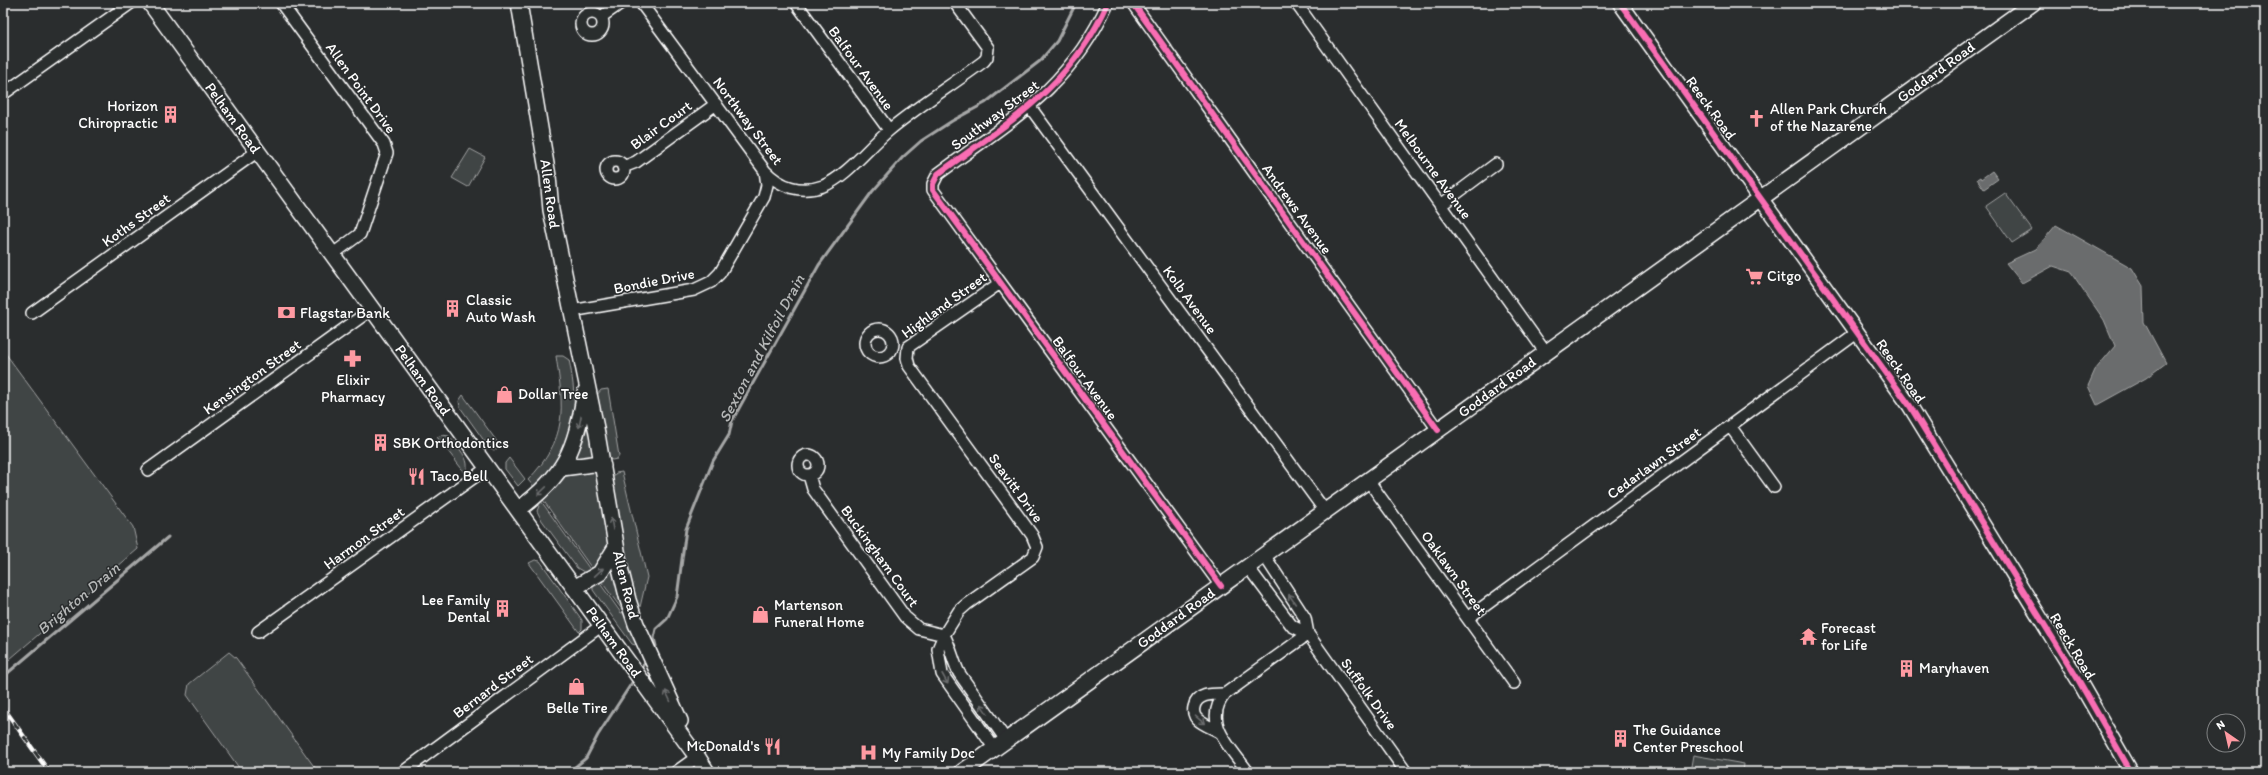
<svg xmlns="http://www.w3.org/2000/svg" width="2268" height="775" font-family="Itim,sans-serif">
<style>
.green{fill:#414445;stroke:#a0a2a2}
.water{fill:#6a6c6d;stroke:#a6a7a7}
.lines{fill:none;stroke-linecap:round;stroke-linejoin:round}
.stream{stroke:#a6a7a7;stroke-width:3}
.minor-casing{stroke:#fff;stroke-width:14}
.tertiary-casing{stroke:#fff;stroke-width:17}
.secondary-casing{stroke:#fff;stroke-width:18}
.minor{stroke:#2a2d2e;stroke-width:11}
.tertiary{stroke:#2a2d2e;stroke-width:14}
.secondary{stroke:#2a2d2e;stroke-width:15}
.rail-casing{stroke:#fff;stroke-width:4.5}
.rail{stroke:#2a2d2e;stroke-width:3;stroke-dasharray:9;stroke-linecap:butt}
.cycleway-casing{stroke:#2a2d2e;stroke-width:8}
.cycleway{stroke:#f96db3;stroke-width:6}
.oneway{stroke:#6a6c6d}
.labels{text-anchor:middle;stroke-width:3;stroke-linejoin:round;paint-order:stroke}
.street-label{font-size:15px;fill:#fff;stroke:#2a2d2e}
.poi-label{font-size:15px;fill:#fff;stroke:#2a2d2e;text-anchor:start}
.water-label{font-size:16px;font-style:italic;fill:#b4b6b6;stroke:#2a2d2e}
</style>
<rect width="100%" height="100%" fill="#2a2d2e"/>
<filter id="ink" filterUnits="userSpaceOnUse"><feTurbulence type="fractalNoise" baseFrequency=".025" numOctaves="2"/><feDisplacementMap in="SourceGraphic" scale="8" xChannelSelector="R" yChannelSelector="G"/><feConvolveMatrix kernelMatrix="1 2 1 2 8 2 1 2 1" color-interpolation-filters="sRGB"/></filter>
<g filter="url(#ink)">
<path class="green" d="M 470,149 L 485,157 L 468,187 L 452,178 Z
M 2005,193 L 2032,230 L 2012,243 L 1986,206 Z
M 3,350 L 133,527 L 138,549 L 3,665 Z
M 556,356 L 563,356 L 569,360 C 576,393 578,427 561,458 C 556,469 543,479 535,488 L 528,480 C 568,438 564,410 556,356 Z
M 608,389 L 619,456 L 617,459 L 612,460 L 608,458 L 597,395 L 601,390 Z
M 463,395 L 501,447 L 494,450 L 490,449 L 460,407 L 459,401 Z
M 587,424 L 596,457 L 575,459 Z
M 442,435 L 449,436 C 456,446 473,460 465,473 L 437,437 Z
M 509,458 L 525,479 L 518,486 L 505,469 L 505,463 Z
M 593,471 L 597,473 L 609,544 L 593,570 L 543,500 L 566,476 Z
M 622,472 L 647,577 L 640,607 L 635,606 L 632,597 L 612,478 L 616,473 Z
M 541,501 L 589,568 L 591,571 L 584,572 L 577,568 L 541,519 L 537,511 Z
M 535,560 L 540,561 L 582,620 L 582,629 L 579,632 L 529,563 Z
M 613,566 L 625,610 L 623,611 L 601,581 Z
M 599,582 L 621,613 L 626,612 L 636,643 L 635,645 L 632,644 L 593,590 L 593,585 Z
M 229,652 L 236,658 L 318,772 L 242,772 L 187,695 L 189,684 Z
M 1693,755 L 1744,764 L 1743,772 L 1690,772 Z"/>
<path class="water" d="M 1992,171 L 1998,179 L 1984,189 L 1977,179 L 1980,177 L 1981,179 Z
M 2056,225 L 2132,268 L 2143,286 L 2144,322 L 2166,363 L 2146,378 L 2097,405 L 2088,386 L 2095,370 L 2115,346 L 2104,320 L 2071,272 L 2053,266 L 2022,283 L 2006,263 L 2036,249 Z"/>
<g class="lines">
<path class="stream" d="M 653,650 L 656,646 L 654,638 L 656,629 L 667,619 L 677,597 L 686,529 L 713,461 L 729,435 L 732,421 L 743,401 L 819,265 L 872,192 L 903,157 L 921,141 L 952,121 L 985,103 L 1040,61 L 1057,41 L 1076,3
M 640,670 L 647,659
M 3,677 L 168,537
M 569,772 L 586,758 L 598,735 L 635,678"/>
<defs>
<path id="minor" d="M 281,3 L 384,144 L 387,153 L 360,234 L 333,254
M 641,3 L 765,171 C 780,187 801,194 823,186 C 846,177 868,148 888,131 C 918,106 952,85 984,61 L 987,57 L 988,48 L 955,3
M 796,3 L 889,130
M 1108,3 C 1070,88 1010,121 938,174 L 933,184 L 933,190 L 1221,586
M 1133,3 L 1438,430
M 1296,3 L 1546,353
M581 24a11 11 0 1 1 22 0a11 11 0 1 1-22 0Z
M 601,17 L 621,3
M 3,94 L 131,3
M 1030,107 L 1325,511
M606 170a9 9 0 1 1 18 0a9 9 0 1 1-18 0Z
M 623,167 L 636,162 L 716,104
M 1441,205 L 1496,164
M 571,311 L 694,290 L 711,282 L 720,273 L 764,197 L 767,185 L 765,171
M 32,313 L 258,151
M865 343a14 14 0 1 1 28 0a14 14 0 1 1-28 0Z
M 1730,426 L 1774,487
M798 465a10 10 0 1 1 20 0a10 10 0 1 1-20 0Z
M 148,470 L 372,309
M 809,475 L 813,489 L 905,617 L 919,629 L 944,635 L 959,611 L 967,604 L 1033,557 L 1037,547 L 1032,535 L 909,366 L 907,358 L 908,347 L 1000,283
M 1368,480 L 1514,683
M 1264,555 L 1305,618 L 1308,634 L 1406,772
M 1248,567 L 1292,626 L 1308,634
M 1468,618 L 1858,332
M 258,632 L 487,468
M 1218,731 C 1212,728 1202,724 1197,719 C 1194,716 1193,711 1194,707 C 1197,693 1213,694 1225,694
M 995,749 L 942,674 L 938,649 L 944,635 C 951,648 953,661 959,673 L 1006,740
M 403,772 L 602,625
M 676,772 L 697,757
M 1248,772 C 1232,749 1201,722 1225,694 L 1308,634"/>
<path id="tertiary" d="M 1620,3 L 1910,406 L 2079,681 L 2131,772"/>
<path id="secondary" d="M 150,3 L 697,757
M 519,3 L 548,176 L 551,210 L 596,428 L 620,568 L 628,600 L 636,624 L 680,721
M 562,468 L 593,464 L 603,466
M 518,510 C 565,475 576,450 585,392
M 574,588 L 600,573 L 616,547
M 692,748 L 707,772
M 962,772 L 2033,3"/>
</defs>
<use href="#minor" class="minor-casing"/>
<use href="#tertiary" class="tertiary-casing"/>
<use href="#secondary" class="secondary-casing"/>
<use href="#minor" class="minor"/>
<use href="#tertiary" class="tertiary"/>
<use href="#secondary" class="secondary"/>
<defs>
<path id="rail" d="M 3,707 L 49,772"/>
</defs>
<use href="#rail" class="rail-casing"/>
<use href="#rail" class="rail"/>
<defs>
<path id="cycleway" d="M 1108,3 C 1070,88 1010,121 938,174 L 933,184 L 933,190 L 1221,586
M 1133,3 L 1438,430
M 1620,3 L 1910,406 L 2079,681 L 2131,772"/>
</defs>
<use href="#cycleway" class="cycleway-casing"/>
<use href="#cycleway" class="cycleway"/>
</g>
<defs><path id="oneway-shaft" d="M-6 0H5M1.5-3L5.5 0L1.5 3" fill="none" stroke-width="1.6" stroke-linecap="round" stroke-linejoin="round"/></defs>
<g class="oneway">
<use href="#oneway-shaft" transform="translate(580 422) rotate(101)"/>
<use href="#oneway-shaft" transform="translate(542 491) rotate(136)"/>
<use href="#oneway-shaft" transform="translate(612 524) rotate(-100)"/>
<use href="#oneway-shaft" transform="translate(599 572) rotate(-43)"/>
<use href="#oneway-shaft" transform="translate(1292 599) rotate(-124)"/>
<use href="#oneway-shaft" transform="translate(945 679) rotate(61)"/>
<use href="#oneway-shaft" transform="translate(668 696) rotate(-115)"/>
<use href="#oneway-shaft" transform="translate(984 709) rotate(-125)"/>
<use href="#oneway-shaft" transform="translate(1200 720) rotate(40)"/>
</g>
</g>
<defs>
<symbol id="building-bare" viewBox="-9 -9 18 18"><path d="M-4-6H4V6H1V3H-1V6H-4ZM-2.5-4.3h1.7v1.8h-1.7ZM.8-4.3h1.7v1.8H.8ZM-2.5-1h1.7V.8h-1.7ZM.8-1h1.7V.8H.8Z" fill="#ff9aa2" stroke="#2a2d2e" stroke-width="2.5" paint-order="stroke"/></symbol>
<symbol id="church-bare" viewBox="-9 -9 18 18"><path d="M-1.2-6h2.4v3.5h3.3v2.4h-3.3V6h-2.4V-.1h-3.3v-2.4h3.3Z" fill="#ff9aa2" stroke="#2a2d2e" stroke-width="2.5" paint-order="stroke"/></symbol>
<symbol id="supermarket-bare" viewBox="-9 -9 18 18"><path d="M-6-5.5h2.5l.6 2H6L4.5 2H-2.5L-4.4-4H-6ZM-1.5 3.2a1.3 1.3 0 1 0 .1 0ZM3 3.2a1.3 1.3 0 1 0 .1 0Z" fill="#ff9aa2" stroke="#2a2d2e" stroke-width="2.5" paint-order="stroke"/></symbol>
<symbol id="bank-bare" viewBox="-9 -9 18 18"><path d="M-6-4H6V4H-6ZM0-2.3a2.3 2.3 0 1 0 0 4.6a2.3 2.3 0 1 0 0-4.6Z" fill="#ff9aa2" stroke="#2a2d2e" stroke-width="2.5" paint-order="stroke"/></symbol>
<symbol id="pharmacy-bare" viewBox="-9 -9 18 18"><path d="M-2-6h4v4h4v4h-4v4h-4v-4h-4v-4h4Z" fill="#ff9aa2" stroke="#2a2d2e" stroke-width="2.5" paint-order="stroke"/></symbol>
<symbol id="shop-bare" viewBox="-9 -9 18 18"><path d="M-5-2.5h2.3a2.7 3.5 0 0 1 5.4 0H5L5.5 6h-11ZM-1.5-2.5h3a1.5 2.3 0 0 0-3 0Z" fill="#ff9aa2" stroke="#2a2d2e" stroke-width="2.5" paint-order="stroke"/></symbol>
<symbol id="restaurant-bare" viewBox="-9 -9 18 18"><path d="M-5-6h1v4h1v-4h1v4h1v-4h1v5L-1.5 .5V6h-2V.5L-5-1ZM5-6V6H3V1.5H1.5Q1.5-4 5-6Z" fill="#ff9aa2" stroke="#2a2d2e" stroke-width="2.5" paint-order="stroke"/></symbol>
<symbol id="temple-bare" viewBox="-9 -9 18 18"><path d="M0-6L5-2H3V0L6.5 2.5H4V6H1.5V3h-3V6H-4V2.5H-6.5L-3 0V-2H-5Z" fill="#ff9aa2" stroke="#2a2d2e" stroke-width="2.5" paint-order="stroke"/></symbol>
<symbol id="hospital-bare" viewBox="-9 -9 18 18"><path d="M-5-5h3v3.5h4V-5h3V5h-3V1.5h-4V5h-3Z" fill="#ff9aa2" stroke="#2a2d2e" stroke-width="2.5" paint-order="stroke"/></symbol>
</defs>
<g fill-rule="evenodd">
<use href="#building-bare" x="158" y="102" width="25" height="25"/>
<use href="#church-bare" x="1744" y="106" width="25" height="25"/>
<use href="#supermarket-bare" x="1742" y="264" width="25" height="25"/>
<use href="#building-bare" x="440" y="296" width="25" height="25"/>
<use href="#bank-bare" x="274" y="300" width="25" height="25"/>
<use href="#pharmacy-bare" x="340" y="346" width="25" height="25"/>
<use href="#shop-bare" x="492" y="382" width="25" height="25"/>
<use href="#building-bare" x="368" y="430" width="25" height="25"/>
<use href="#restaurant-bare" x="404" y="464" width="25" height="25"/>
<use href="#building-bare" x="490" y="596" width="25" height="25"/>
<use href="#shop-bare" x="748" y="602" width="25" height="25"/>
<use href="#temple-bare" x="1796" y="624" width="25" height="25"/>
<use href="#building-bare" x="1894" y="656" width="25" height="25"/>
<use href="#shop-bare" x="564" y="674" width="25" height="25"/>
<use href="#building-bare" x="1608" y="726" width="25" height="25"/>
<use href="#restaurant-bare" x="760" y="734" width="25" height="25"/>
<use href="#hospital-bare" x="856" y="740" width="25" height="25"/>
</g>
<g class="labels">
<g class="street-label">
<text transform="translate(861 68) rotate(54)" y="5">Balfour Avenue</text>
<text transform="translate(1936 72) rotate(-36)" y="5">Goddard Road</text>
<text transform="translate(361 88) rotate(54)" y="5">Allen Point Drive</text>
<text transform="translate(1711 108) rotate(54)" y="5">Reeck Road</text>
<text transform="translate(995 115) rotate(-37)" y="5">Southway Street</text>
<text transform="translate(233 118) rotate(54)" y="5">Pelham Road</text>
<text transform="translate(748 121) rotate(53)" y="5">Northway Street</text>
<text transform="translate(661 125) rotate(-36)" y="5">Blair Court</text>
<text transform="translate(1433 169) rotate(54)" y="5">Melbourne Avenue</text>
<text transform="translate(550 194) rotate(82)" y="5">Allen Road</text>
<text transform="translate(1297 209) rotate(54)" y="5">Andrews Avenue</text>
<text transform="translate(136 220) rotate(-36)" y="5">Koths Street</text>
<text transform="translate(654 281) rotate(-11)" y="5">Bondie Drive</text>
<text transform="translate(1190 300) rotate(54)" y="5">Kolb Avenue</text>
<text transform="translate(944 305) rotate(-36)" y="5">Highland Street</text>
<text transform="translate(1901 371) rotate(55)" y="5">Reeck Road</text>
<text transform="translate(252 377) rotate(-36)" y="5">Kensington Street</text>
<text transform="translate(1085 378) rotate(54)" y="5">Balfour Avenue</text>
<text transform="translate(423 380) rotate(54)" y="5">Pelham Road</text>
<text transform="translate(1497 387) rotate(-36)" y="5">Goddard Road</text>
<text transform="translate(1654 463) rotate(-36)" y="5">Cedarlawn Street</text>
<text transform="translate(1016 488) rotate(54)" y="5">Seavitt Drive</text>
<text transform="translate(364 538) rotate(-36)" y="5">Harmon Street</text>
<text transform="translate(880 556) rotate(54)" y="5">Buckingham Court</text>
<text transform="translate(1454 573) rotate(54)" y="5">Oaklawn Street</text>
<text transform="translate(626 585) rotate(76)" y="5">Allen Road</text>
<text transform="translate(1176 618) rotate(-36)" y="5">Goddard Road</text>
<text transform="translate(614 642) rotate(54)" y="5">Pelham Road</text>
<text transform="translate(2073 646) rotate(59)" y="5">Reeck Road</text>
<text transform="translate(493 686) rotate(-37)" y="5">Bernard Street</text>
<text transform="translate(1369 694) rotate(54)" y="5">Suffolk Drive</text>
</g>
<g class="poi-label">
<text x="158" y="111" text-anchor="end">Horizon<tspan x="158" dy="17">Chiropractic</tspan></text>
<text x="1770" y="114">Allen Park Church<tspan x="1770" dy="17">of the Nazarene</tspan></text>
<text x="1767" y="281">Citgo</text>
<text x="466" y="305">Classic<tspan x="466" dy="17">Auto Wash</tspan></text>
<text x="300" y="318">Flagstar Bank</text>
<text x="353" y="385" text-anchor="middle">Elixir<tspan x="353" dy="17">Pharmacy</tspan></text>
<text x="518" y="399">Dollar Tree</text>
<text x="393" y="448">SBK Orthodontics</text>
<text x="430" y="481">Taco Bell</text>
<text x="490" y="605" text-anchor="end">Lee Family<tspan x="490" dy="17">Dental</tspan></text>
<text x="774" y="610">Martenson<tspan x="774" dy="17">Funeral Home</tspan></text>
<text x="1821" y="633">Forecast<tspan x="1821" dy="17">for Life</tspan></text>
<text x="1919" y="673">Maryhaven</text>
<text x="577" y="713" text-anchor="middle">Belle Tire</text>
<text x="1633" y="735">The Guidance<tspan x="1633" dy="17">Center Preschool</tspan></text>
<text x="760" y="751" text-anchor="end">McDonald's</text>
<text x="882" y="758">My Family Doc</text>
</g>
<g class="water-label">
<text transform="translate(761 348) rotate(-62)" y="6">Sexton and Kilfoil Drain</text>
<text transform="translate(78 598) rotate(-40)" y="6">Brighton Drain</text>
</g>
</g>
<rect width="2268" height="775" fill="none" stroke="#2a2d2e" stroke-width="16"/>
<rect x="8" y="8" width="2252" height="759" fill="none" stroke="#fff" stroke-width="1.5" filter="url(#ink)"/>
<g transform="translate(2226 733) rotate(326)"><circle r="19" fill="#2a2d2e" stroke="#7f8182"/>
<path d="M0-3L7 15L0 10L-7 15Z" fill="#ff9aa2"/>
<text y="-6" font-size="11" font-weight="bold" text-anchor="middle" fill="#ffffff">N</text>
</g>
</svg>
